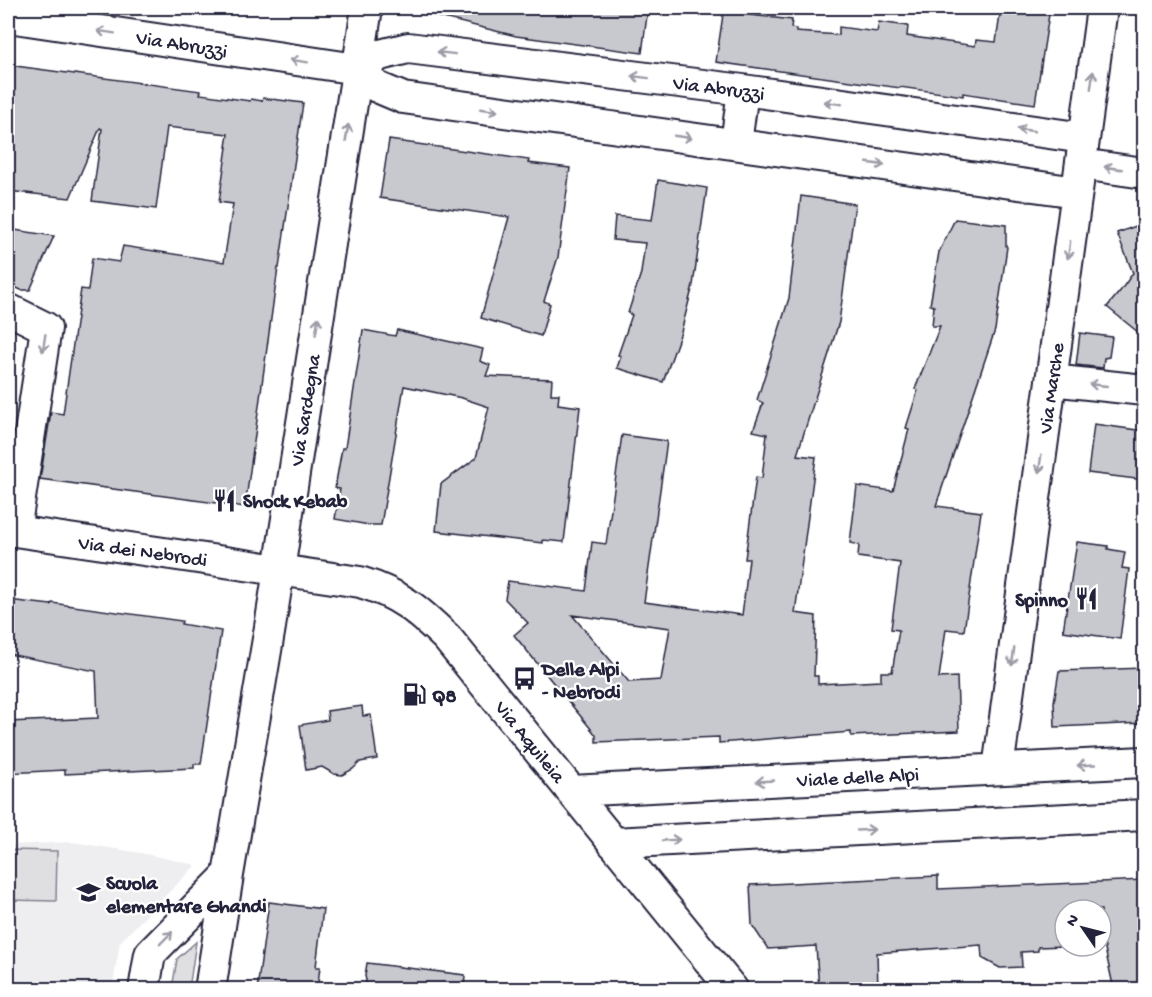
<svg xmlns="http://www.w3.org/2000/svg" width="1152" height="997" font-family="'Gochi Hand',sans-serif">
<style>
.built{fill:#eeeef1}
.green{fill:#dfdfe2;stroke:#80808e;stroke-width:1.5}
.building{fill:#c8c8cf;stroke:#22223b;stroke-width:1.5;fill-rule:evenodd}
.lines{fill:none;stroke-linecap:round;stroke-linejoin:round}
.minor-casing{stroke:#22223b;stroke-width:34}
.minor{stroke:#fff;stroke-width:30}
.oneway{stroke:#9c9ca7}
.labels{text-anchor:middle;stroke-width:4.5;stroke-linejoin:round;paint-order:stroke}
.street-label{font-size:20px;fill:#22223b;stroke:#fff}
.poi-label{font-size:20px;font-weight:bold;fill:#22223b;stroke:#fff;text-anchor:start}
</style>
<rect width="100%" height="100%" fill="#fff"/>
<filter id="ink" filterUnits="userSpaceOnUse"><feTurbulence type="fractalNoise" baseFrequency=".0167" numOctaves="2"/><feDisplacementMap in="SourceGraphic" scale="12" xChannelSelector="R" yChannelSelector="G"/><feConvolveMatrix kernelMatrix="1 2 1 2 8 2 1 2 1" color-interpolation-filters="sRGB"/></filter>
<g filter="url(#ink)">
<path class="built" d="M 72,842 L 141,853 L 196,865 L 120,942 L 112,989 L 8,989 L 8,845 Z"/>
<path class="green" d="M 8,850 L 57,851 L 56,901 L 8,900 Z
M 196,942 L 189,989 L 172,989 L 177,959 Z"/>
<path class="building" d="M 436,8 L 648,8 L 642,53 L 516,36 L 435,16 Z
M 724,8 L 752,8 L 751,15 L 792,20 L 791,28 L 796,29 L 796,32 L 839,35 L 839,27 L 877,32 L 879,22 L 908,26 L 907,36 L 975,46 L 976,40 L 996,42 L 1001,8 L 1050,8 L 1035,104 L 963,93 L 963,96 L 900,87 L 900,88 L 716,62 Z
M 8,65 L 201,91 L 200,94 L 250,101 L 251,99 L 262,101 L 263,98 L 303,103 L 279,268 L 278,268 L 245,507 L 40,479 L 51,412 L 63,414 L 81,289 L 88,290 L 92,258 L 119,262 L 123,246 L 224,262 L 233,204 L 219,202 L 227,147 L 226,147 L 228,134 L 167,127 L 156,209 L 92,201 L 102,129 L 100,128 L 70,198 L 8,191 Z
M 389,140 L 529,160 L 528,163 L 570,168 L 558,257 L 544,301 L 550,304 L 541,336 L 481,318 L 509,217 L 380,198 Z
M 658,180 L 707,188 L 693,285 L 681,332 L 663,382 L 617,368 L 621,356 L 618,355 L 632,315 L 628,313 L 641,273 L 645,243 L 613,240 L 615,216 L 652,220 Z
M 801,196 L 855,204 L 839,322 L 797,455 L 816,457 L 795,613 L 816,616 L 814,676 L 818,676 L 818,684 L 881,681 L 881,672 L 892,672 L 899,630 L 891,629 L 900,563 L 858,557 L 859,545 L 850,543 L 857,486 L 893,491 L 909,429 L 906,428 L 918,390 L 915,389 L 940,326 L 932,326 L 934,306 L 930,305 L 939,252 L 955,219 L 1006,225 L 1006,246 L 1007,247 L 995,330 L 936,506 L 981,512 L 964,631 L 946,629 L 939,678 L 957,677 L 959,731 L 851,736 L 851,732 L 719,743 L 719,737 L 596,742 L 596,735 L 514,635 L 528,623 L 505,599 L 508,581 L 586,591 L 592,542 L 606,544 L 622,435 L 667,441 L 644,602 L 742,615 L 749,559 L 745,559 L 756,477 L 762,478 L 767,434 L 753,431 L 763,403 L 757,400 L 789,298 ZM 572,615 L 670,628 L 661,680 L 629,682 Z
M 1144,223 L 1144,337 L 1107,307 L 1121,290 L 1133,273 L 1117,233 Z
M 8,229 L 54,236 L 30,290 L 21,290 L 8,284 Z
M 363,330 L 395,336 L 397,330 L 483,349 L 480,361 L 490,365 L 486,376 L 552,379 L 551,394 L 559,394 L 558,404 L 580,407 L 564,542 L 543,540 L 543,543 L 436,531 L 441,484 L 476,458 L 489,407 L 462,398 L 404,386 L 381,525 L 369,525 L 335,519 L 340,489 L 335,488 L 342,448 L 345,448 Z
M 1080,333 L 1112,337 L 1109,357 L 1104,358 L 1103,368 L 1076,365 Z
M 1094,424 L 1144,431 L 1144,480 L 1088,473 Z
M 1077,542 L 1108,546 L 1108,549 L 1125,552 L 1122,568 L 1129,569 L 1120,639 L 1063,631 Z
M 8,600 L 51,605 L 52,603 L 182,621 L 181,624 L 221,631 L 201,764 L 194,764 L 194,768 L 65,774 L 65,770 L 8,773 L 8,722 L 98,718 L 96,671 L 8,654 Z
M 1144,668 L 1144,723 L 1055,727 L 1054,702 L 1059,671 Z
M 362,706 L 363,716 L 371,715 L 377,759 L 360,762 L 353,769 L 342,775 L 334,774 L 322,767 L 306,770 L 300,725 L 328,720 L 327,711 Z
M 938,876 L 938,889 L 1144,880 L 1144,990 L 1114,990 L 1104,944 L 1101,945 L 1101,910 L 1065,910 L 1065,946 L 1038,947 L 1038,951 L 1021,952 L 1022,967 L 1000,968 L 982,958 L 981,945 L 877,953 L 878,990 L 819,990 L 816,946 L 768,949 L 752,925 L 750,885 Z
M 269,902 L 323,909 L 316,967 L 320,967 L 317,990 L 257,990 Z
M 367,963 L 465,975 L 464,990 L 365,990 L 366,980 L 365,976 Z"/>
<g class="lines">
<defs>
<path id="minor" d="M 8,17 L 357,69 L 377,87 L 403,98 L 1077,192
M 357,69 L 380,55 L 408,48 L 743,90 L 1084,138
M 736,144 L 743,90
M 1081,164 L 1144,173
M 8,309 L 46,328 L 15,531
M 1051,380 L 1144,390
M 8,530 L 360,582 C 400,594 418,610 447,638 L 733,990
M 998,769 L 1102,8
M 571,791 L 1144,762
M 613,843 L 1144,815
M 144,990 L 150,954 L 228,875
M 210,990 L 228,875 L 270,627 L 367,8"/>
</defs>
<use href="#minor" class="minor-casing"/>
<use href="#minor" class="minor"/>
</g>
<defs><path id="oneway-shaft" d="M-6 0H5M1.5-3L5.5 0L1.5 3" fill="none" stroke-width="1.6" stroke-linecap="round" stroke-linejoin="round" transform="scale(1.5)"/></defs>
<g class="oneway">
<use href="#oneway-shaft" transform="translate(106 32) rotate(-171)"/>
<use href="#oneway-shaft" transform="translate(446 53) rotate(-173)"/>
<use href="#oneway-shaft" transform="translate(299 61) rotate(-171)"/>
<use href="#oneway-shaft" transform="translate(640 77) rotate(-173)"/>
<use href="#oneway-shaft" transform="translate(1092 80) rotate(-82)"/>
<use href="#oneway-shaft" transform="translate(833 103) rotate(-172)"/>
<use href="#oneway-shaft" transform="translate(489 110) rotate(8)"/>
<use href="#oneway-shaft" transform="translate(1026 130) rotate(-172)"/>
<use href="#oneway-shaft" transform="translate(347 133) rotate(-81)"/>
<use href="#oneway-shaft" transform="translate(683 137) rotate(8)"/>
<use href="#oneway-shaft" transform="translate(876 164) rotate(8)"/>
<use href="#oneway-shaft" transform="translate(1113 168) rotate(-172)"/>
<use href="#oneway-shaft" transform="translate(1069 250) rotate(98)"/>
<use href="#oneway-shaft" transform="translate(317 326) rotate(-81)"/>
<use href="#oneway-shaft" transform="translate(44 343) rotate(99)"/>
<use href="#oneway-shaft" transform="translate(1098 385) rotate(-174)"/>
<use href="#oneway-shaft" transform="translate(1040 464) rotate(98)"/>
<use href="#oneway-shaft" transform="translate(1013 657) rotate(98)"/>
<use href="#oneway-shaft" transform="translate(1086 765) rotate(177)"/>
<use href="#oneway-shaft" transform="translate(765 781) rotate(177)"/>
<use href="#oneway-shaft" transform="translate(866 830) rotate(-3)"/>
<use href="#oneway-shaft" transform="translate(671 840) rotate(-3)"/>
<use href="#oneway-shaft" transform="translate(166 938) rotate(-45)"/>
</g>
</g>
<defs>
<symbol id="restaurant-bare" viewBox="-9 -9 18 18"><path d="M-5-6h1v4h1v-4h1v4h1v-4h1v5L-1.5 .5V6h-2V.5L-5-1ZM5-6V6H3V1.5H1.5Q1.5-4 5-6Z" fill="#22223b" stroke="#fff" stroke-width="2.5" paint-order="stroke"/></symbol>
<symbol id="bus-bare" viewBox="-9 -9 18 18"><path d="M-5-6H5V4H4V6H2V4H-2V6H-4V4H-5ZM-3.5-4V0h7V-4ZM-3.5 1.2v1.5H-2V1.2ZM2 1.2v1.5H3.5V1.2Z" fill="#22223b" stroke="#fff" stroke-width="2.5" paint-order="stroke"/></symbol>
<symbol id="fuel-bare" viewBox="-9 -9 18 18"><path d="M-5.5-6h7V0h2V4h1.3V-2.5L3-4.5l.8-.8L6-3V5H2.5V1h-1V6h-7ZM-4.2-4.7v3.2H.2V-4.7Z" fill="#22223b" stroke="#fff" stroke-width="2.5" paint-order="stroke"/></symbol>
<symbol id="school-bare" viewBox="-9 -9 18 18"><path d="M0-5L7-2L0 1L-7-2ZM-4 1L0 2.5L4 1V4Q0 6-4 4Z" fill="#22223b" stroke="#fff" stroke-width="2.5" paint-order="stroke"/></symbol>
</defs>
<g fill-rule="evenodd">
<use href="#restaurant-bare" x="208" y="484" width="33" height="33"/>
<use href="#restaurant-bare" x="1070" y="582" width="33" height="33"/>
<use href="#bus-bare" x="508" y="662" width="33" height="33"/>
<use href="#fuel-bare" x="398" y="678" width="33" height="33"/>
<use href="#school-bare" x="72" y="876" width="33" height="33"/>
</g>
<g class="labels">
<g class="street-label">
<text transform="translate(182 43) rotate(9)" y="7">Via Abruzzi</text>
<text transform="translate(719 87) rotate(7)" y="7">Via Abruzzi</text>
<text transform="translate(1050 388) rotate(-82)" y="7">Via Marche</text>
<text transform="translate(304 410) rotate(-81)" y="7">Via Sardegna</text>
<text transform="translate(143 550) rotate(8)" y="7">Via dei Nebrodi</text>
<text transform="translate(531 741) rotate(51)" y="7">Via Aquileia</text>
<text transform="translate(858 776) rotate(-3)" y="7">Viale delle Alpi</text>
</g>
<g class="poi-label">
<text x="243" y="507">Shock Kebab</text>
<text x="1068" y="606" text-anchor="end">Spinno</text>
<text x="542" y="675">Delle Alpi<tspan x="542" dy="23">- Nebrodi</tspan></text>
<text x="432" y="702">Q8</text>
<text x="106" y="889">Scuola<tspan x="106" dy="23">elementare Ghandi</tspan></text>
</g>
</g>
<rect width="1152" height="997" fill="none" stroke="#fff" stroke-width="30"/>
<rect x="15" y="15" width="1122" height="967" fill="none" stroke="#22223b" stroke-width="2" filter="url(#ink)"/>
<g transform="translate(1083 928) rotate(305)"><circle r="28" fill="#ffffff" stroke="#a7a7b1" stroke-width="1.5"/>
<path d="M0-4.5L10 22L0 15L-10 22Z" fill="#22223b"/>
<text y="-9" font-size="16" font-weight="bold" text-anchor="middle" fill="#22223b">N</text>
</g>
</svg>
